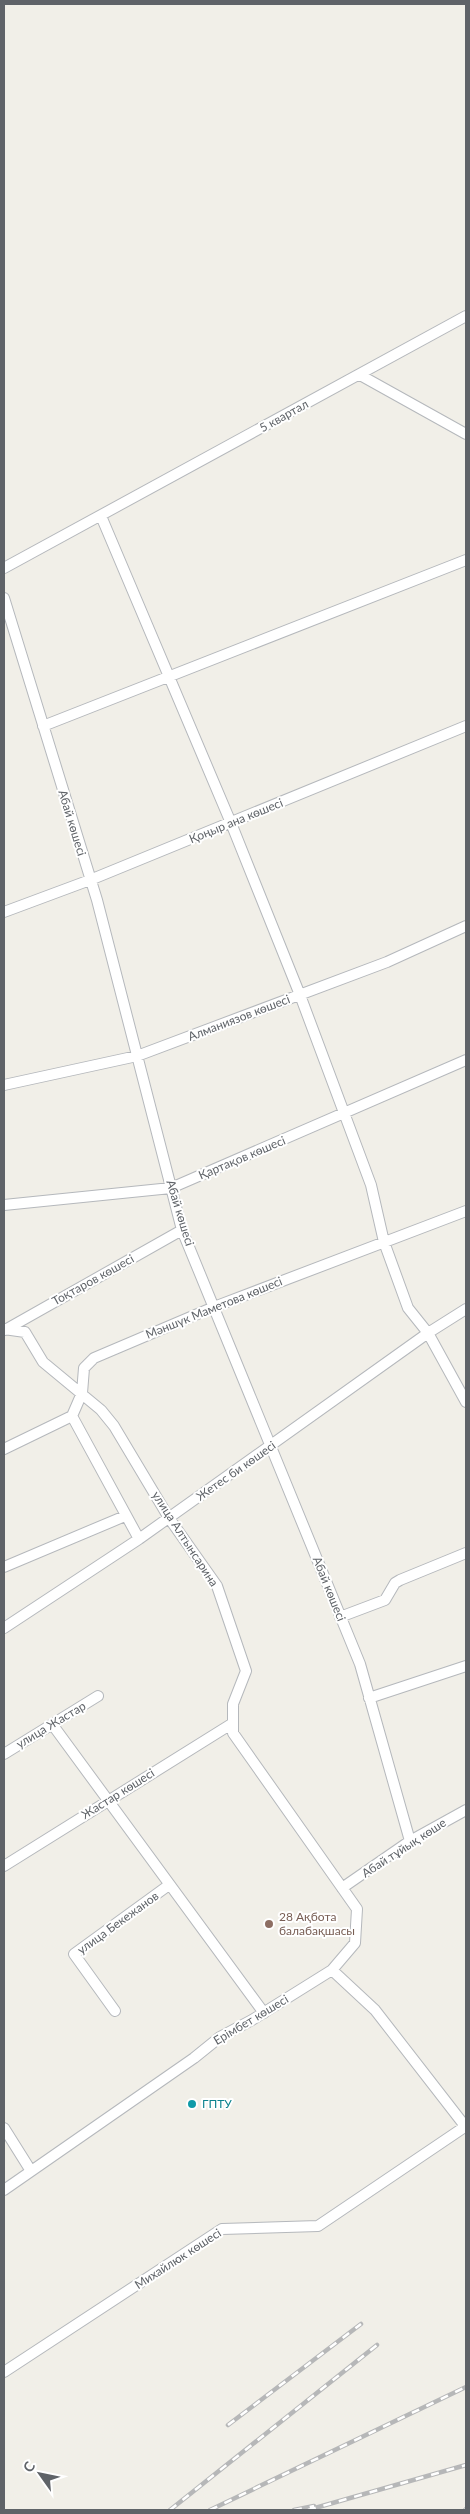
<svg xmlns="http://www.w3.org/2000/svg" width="470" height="2514" font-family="Lato,sans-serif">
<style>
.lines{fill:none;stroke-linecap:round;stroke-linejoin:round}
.minor-casing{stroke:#b5b8bc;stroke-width:12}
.minor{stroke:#fff;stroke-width:10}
.rail-casing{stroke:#b6b7b8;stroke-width:4.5}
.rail{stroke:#fff;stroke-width:2.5;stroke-dasharray:8;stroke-linecap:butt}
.education-dot{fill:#8d6e63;stroke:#fff;stroke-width:2}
.culture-dot{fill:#0f9aa8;stroke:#fff;stroke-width:2}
.labels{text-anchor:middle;stroke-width:4;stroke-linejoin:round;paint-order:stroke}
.street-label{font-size:12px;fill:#5f6368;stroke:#fff}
.education-label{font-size:12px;fill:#785e54;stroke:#fff;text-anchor:start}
.culture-label{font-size:12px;fill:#0d838f;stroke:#fff;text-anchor:start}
</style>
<rect width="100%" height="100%" fill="#f1efe8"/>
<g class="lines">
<defs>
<path id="minor" d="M 360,375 L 466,434
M 101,516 L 231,823 L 300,995 L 371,1185 L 384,1242 L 408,1308 L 428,1333 L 466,1402
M 4,568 L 466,316
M 4,598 L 97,900 L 182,1230 L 360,1664 L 410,1841
M 43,726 L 466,560
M 4,912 L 90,880 L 466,726
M 4,1085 L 137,1056 L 387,962 L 466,926
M 4,1205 L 171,1188 L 466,1060
M 4,1329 L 25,1332 L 43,1362 L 101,1410 L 114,1426 L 169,1518 L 217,1586 L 246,1671 L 233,1704 L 233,1733 L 357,1909 L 355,1943 L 332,1970
M 5,1330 L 182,1230
M 72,1416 L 139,1539
M 4,1449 L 72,1416 L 82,1393 L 84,1368 L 94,1358 L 214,1307 L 466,1211
M 4,1567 L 125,1516
M 340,1617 L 385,1600 L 395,1583 L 400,1580 L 466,1553
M 4,1628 L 139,1539 L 428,1333 L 466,1309
M 369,1698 L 466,1666
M 52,1724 L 264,2013
M 4,1754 L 98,1696
M 4,1866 L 233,1723
M 342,1888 L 410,1841 L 466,1810
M 115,2011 L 74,1954 L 169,1885
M 4,2128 L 31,2171
M 4,2190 L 194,2058 L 220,2037 L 252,2020 L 332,1970 L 375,2010 L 465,2126
M 4,2372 L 222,2229 L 318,2226 L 466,2126"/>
</defs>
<use href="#minor" class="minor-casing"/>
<use href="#minor" class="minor"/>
<defs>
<path id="rail" d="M 228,2425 L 361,2324
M 170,2510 L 377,2345
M 210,2510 L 466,2387
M 294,2510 L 314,2506
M 308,2510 L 466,2465
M 465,2510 L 466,2509"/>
</defs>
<use href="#rail" class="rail-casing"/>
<use href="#rail" class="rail"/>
</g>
<circle class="education-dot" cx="269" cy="1924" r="5"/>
<circle class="culture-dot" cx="192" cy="2104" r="5"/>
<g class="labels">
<g class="street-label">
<text transform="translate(284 416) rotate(-29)" y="4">5 квартал</text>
<text transform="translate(236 821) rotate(-22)" y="4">Қоңыр ана көшесі</text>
<text transform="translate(72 823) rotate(73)" y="4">Абай көшесі</text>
<text transform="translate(239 1018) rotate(-21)" y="4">Алманиязов көшесі</text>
<text transform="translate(242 1158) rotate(-23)" y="4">Қартақов көшесі</text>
<text transform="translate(180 1213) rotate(73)" y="4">Абай көшесі</text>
<text transform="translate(93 1280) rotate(-29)" y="4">Тоқтаров көшесі</text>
<text transform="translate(214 1308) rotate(-22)" y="4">Мәншүк Маметова көшесі</text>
<text transform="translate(236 1471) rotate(-35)" y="4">Жетес би көшесі</text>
<text transform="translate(185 1539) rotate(57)" y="4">улица Алтынсарина</text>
<text transform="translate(329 1589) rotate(68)" y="4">Абай көшесі</text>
<text transform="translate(51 1725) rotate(-31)" y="4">улица Жастар</text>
<text transform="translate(118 1794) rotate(-32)" y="4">Жастар көшесі</text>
<text transform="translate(404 1848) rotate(-33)" y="4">Абай тұйық көше</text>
<text transform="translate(118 1923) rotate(-36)" y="4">улица Бекежанов</text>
<text transform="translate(251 2020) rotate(-31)" y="4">Ерімбет көшесі</text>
<text transform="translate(178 2259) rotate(-33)" y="4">Михайлюк көшесі</text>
</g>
<g class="education-label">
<text x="279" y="1921">28 Ақбота<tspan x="279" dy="14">балабақшасы</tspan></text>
</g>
<g class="culture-label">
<text x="202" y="2108">ГПТУ</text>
</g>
</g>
<rect width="470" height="2514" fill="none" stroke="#5f6368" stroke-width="10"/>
<g transform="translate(40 2474) rotate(303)" stroke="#ffffff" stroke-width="4" paint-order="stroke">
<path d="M0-4L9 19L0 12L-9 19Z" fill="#5f6368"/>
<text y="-8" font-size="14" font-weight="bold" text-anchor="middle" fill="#5f6368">С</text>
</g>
</svg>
